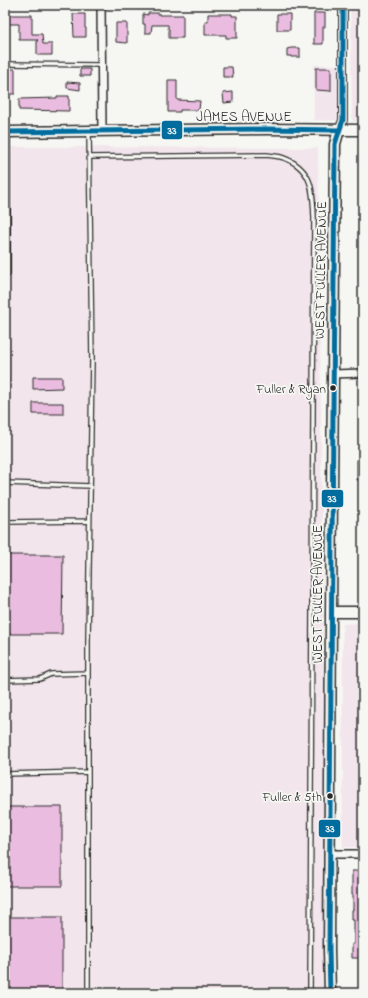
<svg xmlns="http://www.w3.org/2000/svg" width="368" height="998" font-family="'Indie Flower',sans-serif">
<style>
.built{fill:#f2e5ec}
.building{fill:#eabcdf;stroke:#2b2b2b}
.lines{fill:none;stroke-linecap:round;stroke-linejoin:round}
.lane-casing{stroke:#2b2b2b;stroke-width:6}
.street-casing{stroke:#2b2b2b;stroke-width:10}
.secondary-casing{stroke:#2b2b2b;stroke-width:13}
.lane{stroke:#f6f6f2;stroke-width:3.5}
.street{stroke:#f6f6f2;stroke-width:7}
.secondary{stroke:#f6f6f2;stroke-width:10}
.bus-1-casing{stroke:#f6f6f2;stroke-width:8}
.bus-1{stroke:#006d9e;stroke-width:5}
.bus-dot{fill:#2b2b2b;stroke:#f6f6f2;stroke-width:1.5}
.labels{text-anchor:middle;stroke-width:3.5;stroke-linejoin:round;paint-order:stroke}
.bus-label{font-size:13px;fill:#2b2b2b;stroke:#f6f6f2;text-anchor:end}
.street-label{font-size:14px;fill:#2b2b2b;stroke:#f6f6f2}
.line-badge{stroke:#f6f6f2;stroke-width:1.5}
.badge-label{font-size:11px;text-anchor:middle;font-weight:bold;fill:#fff}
</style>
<rect width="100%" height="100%" fill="#f6f6f2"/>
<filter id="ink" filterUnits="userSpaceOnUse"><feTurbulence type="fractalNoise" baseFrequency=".025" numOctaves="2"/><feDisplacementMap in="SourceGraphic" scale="8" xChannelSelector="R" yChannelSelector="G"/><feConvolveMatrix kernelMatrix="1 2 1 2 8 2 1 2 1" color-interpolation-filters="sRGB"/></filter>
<g filter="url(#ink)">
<path class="built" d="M 351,5 L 363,5 L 363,121 L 352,121 Z
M 314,65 L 338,65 L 338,120 L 314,120 Z
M 5,147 L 318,148 L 327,993 L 5,993 Z
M 363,623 L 363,847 L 343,847 L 343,624 Z"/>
<path class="building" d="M 148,13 L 159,13 L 159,15 L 183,15 L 183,38 L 169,38 L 169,29 L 168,29 L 168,25 L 152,25 L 151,33 L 145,33 L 145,24 L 143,24 L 143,14 L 148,15 Z
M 314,13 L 325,13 L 325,27 L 323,27 L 323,44 L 314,44 Z
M 73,14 L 85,14 L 85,28 L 86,28 L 86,37 L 74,37 Z
M 208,14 L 232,14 L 232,16 L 237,16 L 237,38 L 226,38 L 226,35 L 205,35 L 205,21 L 208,21 Z
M 277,14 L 290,14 L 290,30 L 277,30 Z
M 5,15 L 32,15 L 32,34 L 42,34 L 43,44 L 52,44 L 52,55 L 37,55 L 37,40 L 38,40 L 19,40 L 19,24 L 5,24 Z
M 116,23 L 127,23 L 127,43 L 116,42 Z
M 291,48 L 300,48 L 300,57 L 291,57 L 291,56 L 287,56 L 287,49 Z
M 223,67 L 232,67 L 233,77 L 223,77 Z
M 316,68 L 331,68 L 331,91 L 316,90 Z
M 5,69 L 15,69 L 15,94 L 5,94 Z
M 80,69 L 90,69 L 90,76 L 80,76 Z
M 168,80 L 177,80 L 177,100 L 200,101 L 199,110 L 180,110 L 180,112 L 168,112 Z
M 67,82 L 80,83 L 80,90 L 67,88 Z
M 233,92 L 233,102 L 224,103 L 223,93 Z
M 57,96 L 69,96 L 69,111 L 19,110 L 19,99 L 57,98 Z
M 33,377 L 62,377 L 62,388 L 33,389 Z
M 33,403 L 63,403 L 63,414 L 33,414 Z
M 357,460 L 363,460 L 363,480 L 357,480 Z
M 5,555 L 63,555 L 62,634 L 5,634 Z
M 5,807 L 62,807 L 62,886 L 5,886 Z
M 352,871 L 363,871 L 363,958 L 352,958 L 352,944 L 354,944 L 354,920 L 352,920 L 352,910 L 353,910 L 353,895 L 352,895 Z
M 5,917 L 62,917 L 62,993 L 5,993 Z"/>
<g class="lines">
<defs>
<path id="lane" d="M 5,64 L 102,65
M 89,157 L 266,155 C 272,156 279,156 284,158 C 313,169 313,191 314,218 L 310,993
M 5,274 L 8,274 L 8,134
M 5,298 L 6,412 L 5,413
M 5,483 L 90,486
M 5,522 L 89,521
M 5,680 L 40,679 L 51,674 L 88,673
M 5,774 L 88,772
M 88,993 L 88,641 L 92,359 L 89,132"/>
<path id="street" d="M 101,5 L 102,131
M 339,130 L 343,120 L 343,5
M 333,374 L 363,373
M 330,854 L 363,854"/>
<path id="secondary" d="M 5,132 L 266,129 L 363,130
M 331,612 L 363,612
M 330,993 L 329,950 L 331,612 L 335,144 L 339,130"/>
</defs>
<use href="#lane" class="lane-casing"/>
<use href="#street" class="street-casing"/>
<use href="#secondary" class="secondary-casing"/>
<use href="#lane" class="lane"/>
<use href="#street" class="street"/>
<use href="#secondary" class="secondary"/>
<defs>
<path id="bus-1" d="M 5,132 L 266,129 L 339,130
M 330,993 L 329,950 L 335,144 L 343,120 L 343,5"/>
</defs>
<use href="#bus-1" class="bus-1-casing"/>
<use href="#bus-1" class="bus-1"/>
</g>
</g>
<g class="bus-dot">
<circle cx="333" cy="388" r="3.5"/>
<circle cx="330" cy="796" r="3.5"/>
</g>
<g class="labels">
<g class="bus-label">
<text x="326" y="393">Fuller &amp; Ryan</text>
<text x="322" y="801">Fuller &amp; 5th</text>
</g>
<g class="street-label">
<text x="244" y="121">JAMES AVENUE</text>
<text transform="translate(320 270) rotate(-89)" y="5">WEST FULLER AVENUE</text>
<text transform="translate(317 594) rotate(-90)" y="5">WEST FULLER AVENUE</text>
</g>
</g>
<g class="line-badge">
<rect x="161" y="120" width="22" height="20" rx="4" fill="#006d9e"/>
<rect x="321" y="489" width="23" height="19" rx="4" fill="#006d9e"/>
<rect x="318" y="819" width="23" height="19" rx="4" fill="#006d9e"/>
</g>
<g class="badge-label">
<text x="172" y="134">33</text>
<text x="332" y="502">33</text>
<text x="330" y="832">33</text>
</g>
<rect width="368" height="998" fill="none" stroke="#f6f6f2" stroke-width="20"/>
<rect x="10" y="10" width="348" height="978" fill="none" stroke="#2b2b2b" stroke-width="1.5" filter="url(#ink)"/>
</svg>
